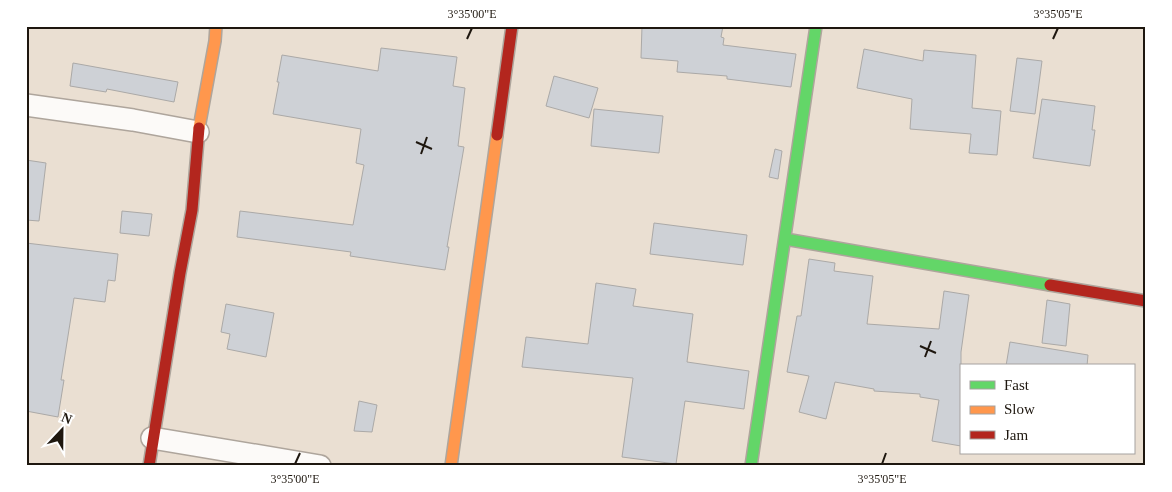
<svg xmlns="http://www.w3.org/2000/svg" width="1172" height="492" font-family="'Times New Roman',serif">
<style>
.building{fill:#ced1d6;stroke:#aba9a7}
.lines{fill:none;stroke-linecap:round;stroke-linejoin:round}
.street-casing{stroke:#aea59c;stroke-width:24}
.fast-casing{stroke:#aea59c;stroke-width:14}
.slow-casing{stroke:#aea59c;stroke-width:14}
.jam-casing{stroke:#aea59c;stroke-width:14}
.street{stroke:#fcfaf8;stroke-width:21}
.fast{stroke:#63d668;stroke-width:11}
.slow{stroke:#ff974d;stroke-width:11}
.jam{stroke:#b3261e;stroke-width:11}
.ticks{fill:none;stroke:#1e170f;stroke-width:2}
.neatline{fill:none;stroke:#1e170f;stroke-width:2}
.ticks-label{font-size:12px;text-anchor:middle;fill:#1e170f}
</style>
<rect width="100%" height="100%" fill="#eadfd2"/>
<path class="building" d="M 642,26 L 723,26 L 721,37 L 724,38 L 723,45 L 796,54 L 791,87 L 727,79 L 727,76 L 677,72 L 678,61 L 641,58 Z
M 381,48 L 457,57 L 453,86 L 465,88 L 458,146 L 464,147 L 447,247 L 449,247 L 445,270 L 350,256 L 351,252 L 237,237 L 240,211 L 353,225 L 364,165 L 356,163 L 361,129 L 273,114 L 279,82 L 277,82 L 282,55 L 378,71 Z
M 864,49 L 923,61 L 924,50 L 976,55 L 972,108 L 1001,111 L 997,155 L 969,153 L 971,134 L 910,129 L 912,99 L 857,88 Z
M 1017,58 L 1042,61 L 1035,114 L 1010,111 Z
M 73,63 L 178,82 L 174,102 L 107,89 L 106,92 L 70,86 Z
M 554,76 L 598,88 L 589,118 L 546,106 Z
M 1042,99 L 1095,106 L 1092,130 L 1095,130 L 1090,166 L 1033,158 Z
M 594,109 L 663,116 L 659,153 L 591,146 Z
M 775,149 L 782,151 L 778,179 L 769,177 Z
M 26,160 L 46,163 L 39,221 L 26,220 Z
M 122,211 L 152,214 L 149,236 L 120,233 Z
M 654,223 L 747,235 L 743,265 L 650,254 Z
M 26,243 L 118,254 L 115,281 L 108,280 L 105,302 L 74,298 L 61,380 L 64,380 L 58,417 L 26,411 Z
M 809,259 L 835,263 L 834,271 L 873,276 L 867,324 L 939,329 L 944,291 L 969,295 L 961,352 L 961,446 L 932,441 L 939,400 L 920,397 L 920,394 L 874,391 L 874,389 L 835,382 L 826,419 L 799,412 L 809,376 L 787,372 L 797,316 L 801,316 Z
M 596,283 L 636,289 L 633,306 L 693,314 L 687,362 L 749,371 L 744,409 L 685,401 L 676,464 L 622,457 L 633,378 L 522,367 L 526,337 L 588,344 Z
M 1047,300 L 1070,304 L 1066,346 L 1042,343 Z
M 226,304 L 274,313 L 266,357 L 227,349 L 230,334 L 221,332 Z
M 1010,342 L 1088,355 L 1087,366 L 1006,366 Z
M 359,401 L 377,405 L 372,432 L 354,431 Z"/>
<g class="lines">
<defs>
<path id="street" d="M 26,105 L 133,120 L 198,132
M 152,438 L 320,466"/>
<path id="fast" d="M 785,239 L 1050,285
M 751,466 L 816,26"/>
<path id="slow" d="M 199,128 L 215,41 L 216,26
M 451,466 L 497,135"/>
<path id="jam" d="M 497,135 L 512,26
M 1050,285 L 1146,301
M 149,466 L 180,273 L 192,210 L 199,128"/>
</defs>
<use href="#street" class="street-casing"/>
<use href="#fast" class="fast-casing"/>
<use href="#slow" class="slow-casing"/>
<use href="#jam" class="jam-casing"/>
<use href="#street" class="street"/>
<use href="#fast" class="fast"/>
<use href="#slow" class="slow"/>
<use href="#jam" class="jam"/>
</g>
<path class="ticks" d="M 467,39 L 472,28M 1053,39 L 1058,28M 416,142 L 432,149M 421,154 L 427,137M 920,346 L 936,353M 925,357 L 931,341M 295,464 L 300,453M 882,464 L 886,453"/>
<rect width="1172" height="492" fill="none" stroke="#ffffff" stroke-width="55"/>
<rect x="960" y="364" width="175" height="90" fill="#ffffff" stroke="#a5a29f"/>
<rect x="970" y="381" width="25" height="8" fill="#63d668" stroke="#a5a29f"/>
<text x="1004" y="390" font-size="15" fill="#1e170f">Fast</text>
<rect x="970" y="406" width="25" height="8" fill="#ff974d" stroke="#a5a29f"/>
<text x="1004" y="414" font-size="15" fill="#1e170f">Slow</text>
<rect x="970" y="431" width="25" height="8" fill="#b3261e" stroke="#a5a29f"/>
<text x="1004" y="440" font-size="15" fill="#1e170f">Jam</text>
<g transform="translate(62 430) rotate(22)" stroke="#ffffff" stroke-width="4" paint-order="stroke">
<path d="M0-4L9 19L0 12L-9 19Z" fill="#1e170f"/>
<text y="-8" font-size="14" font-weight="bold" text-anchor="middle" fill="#1e170f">N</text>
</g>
<rect x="28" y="28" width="1116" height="436" class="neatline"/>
<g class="ticks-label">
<text x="472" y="18">3°35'00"E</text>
<text x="1058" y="18">3°35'05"E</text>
<text x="295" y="483">3°35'00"E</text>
<text x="882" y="483">3°35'05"E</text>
</g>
</svg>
